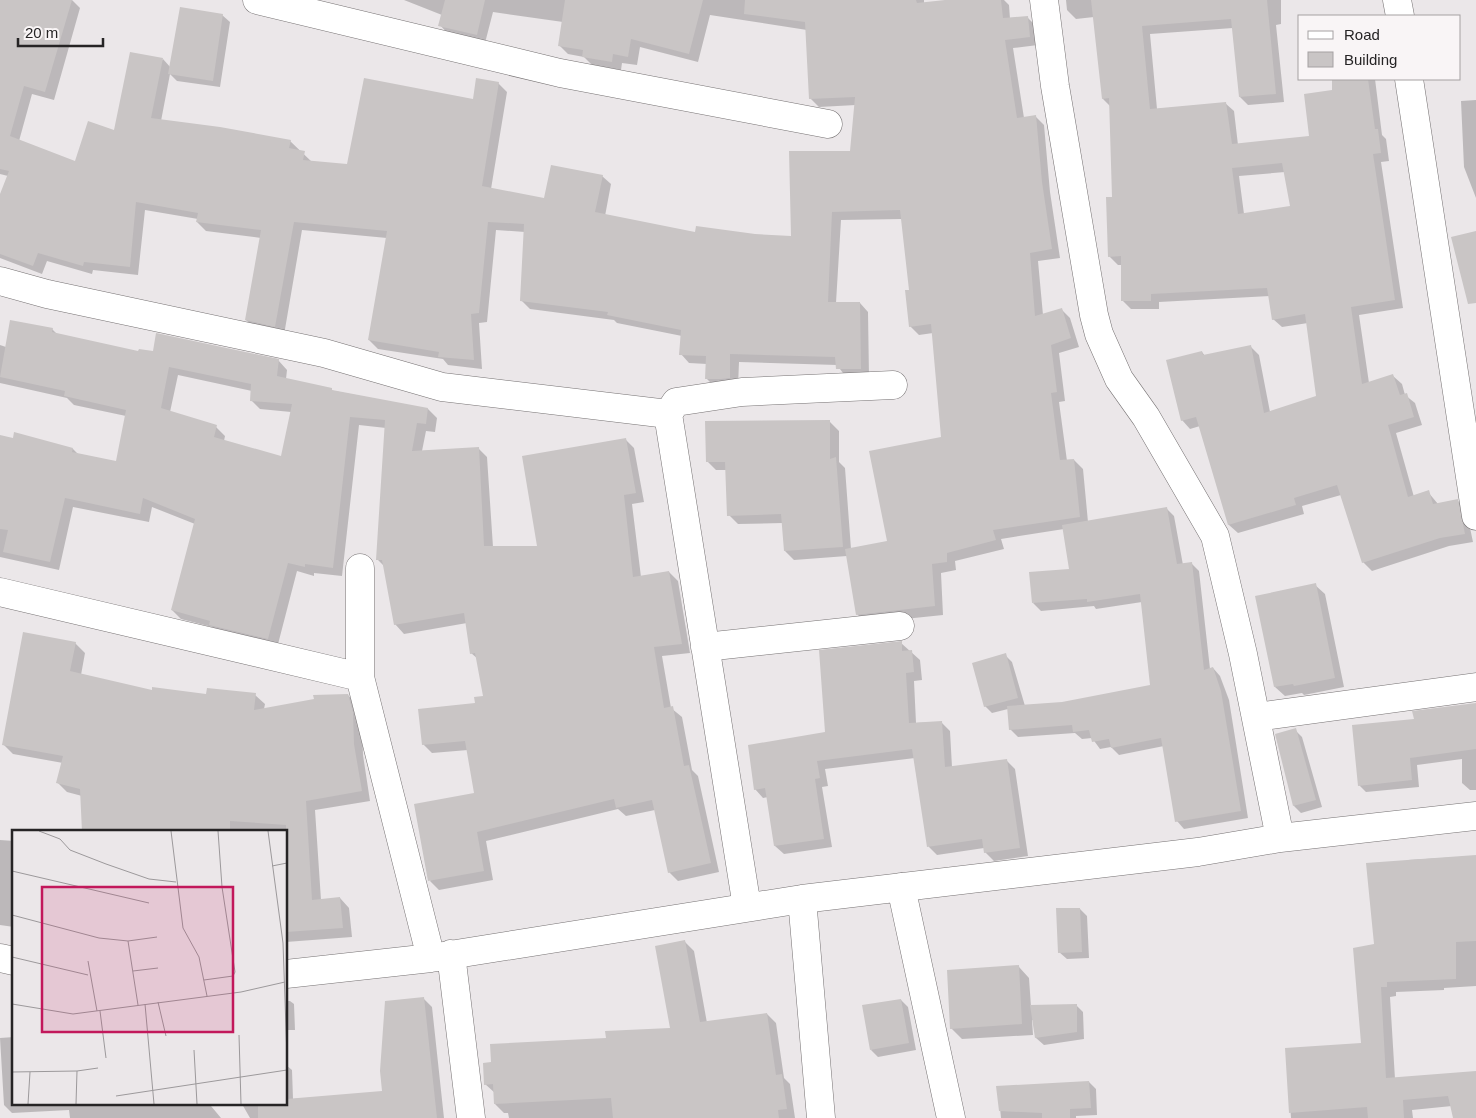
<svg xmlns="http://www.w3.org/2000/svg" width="1476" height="1118" font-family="Helvetica,sans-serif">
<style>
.shadow{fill:#0003;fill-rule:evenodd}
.building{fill:#c9c5c5;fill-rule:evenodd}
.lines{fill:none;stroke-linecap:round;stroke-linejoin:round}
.minor-casing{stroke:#767273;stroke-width:29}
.minor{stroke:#fff;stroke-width:28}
.inset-road{fill:none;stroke:#9c999b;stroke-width:1}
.view{fill:#c2185b;fill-opacity:0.15;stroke:#c2185b;stroke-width:2.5}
.inset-edge{fill:none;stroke:#262425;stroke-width:2.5}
</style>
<rect width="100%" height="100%" fill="#ebe7e9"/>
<path class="shadow" d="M 0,0 L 72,0 L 80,8 L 54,100 L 32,94 L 19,141 L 76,163 L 115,131 L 163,59 L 171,68 L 222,15 L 230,22 L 220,87 L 177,81 L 170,74 L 161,121 L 290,141 L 312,162 L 348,165 L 474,101 L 498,83 L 507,92 L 491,189 L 545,199 L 602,176 L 611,184 L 605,216 L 696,234 L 793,237 L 851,152 L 856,105 L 819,107 L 810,98 L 807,30 L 710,15 L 698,62 L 640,47 L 637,65 L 622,63 L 621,70 L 592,65 L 584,57 L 568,54 L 559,45 L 563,22 L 493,12 L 485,43 L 448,34 L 440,25 L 442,15 L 404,0 L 924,0 L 924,3 L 958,0 L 1004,0 L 1009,5 L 1010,19 L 1027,17 L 1036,26 L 1038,45 L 1013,48 L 1024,118 L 1036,117 L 1044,125 L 1050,192 L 1060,258 L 1038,261 L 1043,315 L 1061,309 L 1070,318 L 1079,347 L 1059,353 L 1065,401 L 1059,402 L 1067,461 L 1074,460 L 1083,469 L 1088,522 L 1167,509 L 1174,516 L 1183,565 L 1191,563 L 1199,571 L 1210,669 L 1213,668 L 1220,676 L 1229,700 L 1248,818 L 1184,829 L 1177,821 L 1164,746 L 1119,755 L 1111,747 L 1100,749 L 1092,738 L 1082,739 L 1075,733 L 1018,737 L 1010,729 L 1008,709 L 992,713 L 985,706 L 1005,655 L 1012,662 L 1025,706 L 1062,704 L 1152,686 L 1142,602 L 1096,609 L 1094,606 L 1041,611 L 1033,603 L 1071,570 L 1064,529 L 1001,539 L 1004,549 L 955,561 L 956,570 L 941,573 L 943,615 L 866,623 L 857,614 L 847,556 L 794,560 L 785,551 L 783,523 L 738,524 L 729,515 L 727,470 L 716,470 L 707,461 L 830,422 L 839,431 L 839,462 L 845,468 L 851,549 L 889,542 L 943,438 L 933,333 L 919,335 L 910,326 L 910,291 L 903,219 L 841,220 L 836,303 L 860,303 L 868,312 L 869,377 L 846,377 L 837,365 L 739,362 L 738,387 L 715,387 L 706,378 L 707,364 L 689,363 L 681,354 L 682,336 L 617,323 L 614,320 L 530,309 L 521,300 L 525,232 L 496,230 L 487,322 L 479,323 L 482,369 L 448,365 L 443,359 L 378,349 L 369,340 L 387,238 L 302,230 L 284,335 L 255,329 L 246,320 L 261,238 L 206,231 L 197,222 L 198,219 L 145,210 L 138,275 L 93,270 L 92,274 L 47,261 L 42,274 L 0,258 L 0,197 L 8,176 L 0,174 Z
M 1066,0 L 1281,0 L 1281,24 L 1276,25 L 1284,102 L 1248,105 L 1240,97 L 1233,28 L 1150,34 L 1157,109 L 1225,103 L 1234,111 L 1238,145 L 1311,137 L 1333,91 L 1333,79 L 1375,79 L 1382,135 L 1386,139 L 1389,161 L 1381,162 L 1403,308 L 1359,315 L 1369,383 L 1393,376 L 1402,384 L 1405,395 L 1415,403 L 1422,425 L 1396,433 L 1414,497 L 1428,492 L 1438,504 L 1457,500 L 1466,509 L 1473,542 L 1449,546 L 1372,571 L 1363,562 L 1341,495 L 1302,506 L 1304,514 L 1238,533 L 1229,525 L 1200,426 L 1190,429 L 1182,420 L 1202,352 L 1205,356 L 1250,346 L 1259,355 L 1270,412 L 1317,397 L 1308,323 L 1282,327 L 1273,319 L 1270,296 L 1159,302 L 1159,309 L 1131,309 L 1122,300 L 1122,265 L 1118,265 L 1109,256 L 1113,198 L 1110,106 L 1103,99 L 1094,17 L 1076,19 L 1067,10 ZM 1285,172 L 1292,207 L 1244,214 L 1239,176 Z
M 1476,100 L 1476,198 L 1464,167 L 1461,101 Z
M 52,329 L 57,334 L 139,353 L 278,360 L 287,370 L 286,379 L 334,391 L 428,409 L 437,418 L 435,432 L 426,431 L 422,451 L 478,448 L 487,457 L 493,547 L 538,548 L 625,439 L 634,448 L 644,502 L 632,504 L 641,577 L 669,572 L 678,581 L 690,653 L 662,656 L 671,708 L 682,717 L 692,770 L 698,776 L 719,872 L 678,881 L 669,872 L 655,810 L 626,816 L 618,809 L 486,841 L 493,880 L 439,890 L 430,881 L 476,794 L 468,750 L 432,753 L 423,744 L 484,697 L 478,659 L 471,653 L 467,623 L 404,634 L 395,624 L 385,567 L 377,559 L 386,428 L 359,425 L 342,576 L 314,573 L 314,576 L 297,571 L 277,648 L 219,634 L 212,627 L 181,619 L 172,610 L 195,524 L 152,507 L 149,522 L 73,507 L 59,570 L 0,557 L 0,436 L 14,439 L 15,434 L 73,449 L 78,454 L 117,462 L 126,416 L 74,405 L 67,398 L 0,383 L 0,345 L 6,347 ZM 178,375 L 252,391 L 251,400 L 260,409 L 291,412 L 282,458 L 224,441 L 225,436 L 216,427 L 170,412 Z
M 1315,585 L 1325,594 L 1344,687 L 1304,695 L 1302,693 L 1285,696 L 1275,687 Z
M 75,643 L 85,653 L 81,675 L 153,692 L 208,696 L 255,695 L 265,704 L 264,709 L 348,695 L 357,705 L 362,722 L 363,755 L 370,801 L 315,810 L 321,900 L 340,898 L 349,908 L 352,937 L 286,942 L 286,832 L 83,832 L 82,796 L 67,792 L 58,783 L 63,763 L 13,754 L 3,744 Z
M 901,643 L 920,660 L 922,680 L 914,681 L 916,723 L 941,722 L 950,731 L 952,767 L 1006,760 L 1015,769 L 1028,856 L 994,861 L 985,852 L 984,848 L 937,855 L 929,847 L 915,758 L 825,769 L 828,786 L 822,787 L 832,847 L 784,854 L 775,846 L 768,797 L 763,798 L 755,789 L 826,733 Z
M 1476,704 L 1476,790 L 1470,790 L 1462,783 L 1462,759 L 1417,765 L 1419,787 L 1366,792 L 1359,785 Z
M 1295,730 L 1302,737 L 1322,807 L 1301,813 L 1294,806 L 1277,735 Z
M 0,840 L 14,841 L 14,927 L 0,925 Z
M 1476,856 L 1476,986 L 1444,988 L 1444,990 L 1396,992 L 1396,996 L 1390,997 L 1395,1079 L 1476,1072 L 1476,1118 L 1454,1118 L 1452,1106 L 1412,1110 L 1413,1118 L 1291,1118 L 1286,1049 L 1363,1044 L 1375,945 L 1408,860 Z
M 1080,909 L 1087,916 L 1089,958 L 1067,959 L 1059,952 Z
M 685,942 L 694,951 L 707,1023 L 767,1014 L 776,1023 L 784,1078 L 790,1084 L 795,1118 L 509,1118 L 508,1113 L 504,1113 L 495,1104 L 495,1093 L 485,1084 L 607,1039 L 671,1029 Z
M 1019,967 L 1029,978 L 1031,1007 L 1076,1005 L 1083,1012 L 1084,1039 L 1044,1045 L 1036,1038 L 1034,1020 L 1032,1020 L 1033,1035 L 962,1039 L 951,1028 Z
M 423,998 L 432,1007 L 444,1118 L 250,1118 L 242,1104 L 286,1104 L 286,1065 L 292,1070 L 293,1099 L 384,1092 Z
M 901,1000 L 908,1007 L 916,1050 L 878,1057 L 871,1050 Z
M 286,1001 L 290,1001 L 294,1004 L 295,1030 L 286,1030 Z
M 14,1037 L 14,1104 L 211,1106 L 221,1118 L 70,1118 L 69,1110 L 12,1113 L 4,1105 L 0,1038 Z
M 1089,1082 L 1096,1089 L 1097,1115 L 1076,1116 L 1076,1118 L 1001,1118 L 998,1088 Z"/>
<path class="building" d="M 0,0 L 72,0 L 45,92 L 24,86 L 10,136 L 75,161 L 88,121 L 114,130 L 130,52 L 163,58 L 151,118 L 220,127 L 291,140 L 289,148 L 305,151 L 303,160 L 347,164 L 364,78 L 473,99 L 476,78 L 499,82 L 482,186 L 544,198 L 551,165 L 603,175 L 595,212 L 695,232 L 696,226 L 755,234 L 791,236 L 789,151 L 850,151 L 855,97 L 809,99 L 805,22 L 744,14 L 745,0 L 916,0 L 917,3 L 945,0 L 1001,0 L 1003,18 L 1028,16 L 1030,37 L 1005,40 L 1017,118 L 1036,115 L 1042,182 L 1052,249 L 1030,253 L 1035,316 L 1062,308 L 1071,338 L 1051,345 L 1057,392 L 1051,393 L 1060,460 L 1074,459 L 1080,517 L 993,530 L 996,540 L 947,553 L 947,562 L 932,564 L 935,606 L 856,615 L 845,549 L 887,541 L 869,451 L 941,437 L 931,324 L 909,327 L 905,290 L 909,290 L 900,210 L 832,212 L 828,302 L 860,302 L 861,369 L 836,369 L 835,357 L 730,354 L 730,378 L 721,379 L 705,379 L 706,356 L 679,355 L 681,330 L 607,315 L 608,312 L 520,301 L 524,224 L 488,222 L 479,313 L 471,314 L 474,360 L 438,357 L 439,352 L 368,340 L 387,231 L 294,222 L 275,327 L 245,320 L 261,230 L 196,222 L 198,213 L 136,202 L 130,267 L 84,262 L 83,266 L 38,253 L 33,266 L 0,254 L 0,194 L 9,171 L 0,169 Z
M 445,0 L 485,0 L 477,35 L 438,26 Z
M 565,0 L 703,0 L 689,54 L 631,39 L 628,57 L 613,54 L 612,62 L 582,57 L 583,50 L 558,46 Z
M 1091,0 L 1267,0 L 1276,94 L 1239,97 L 1231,19 L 1142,26 L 1150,109 L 1226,102 L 1232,144 L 1309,136 L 1304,94 L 1332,90 L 1332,79 L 1368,79 L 1375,129 L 1378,129 L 1381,153 L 1373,154 L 1395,300 L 1351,307 L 1362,384 L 1393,374 L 1400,395 L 1407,393 L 1414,417 L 1388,425 L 1408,497 L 1429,490 L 1433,504 L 1458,499 L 1465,534 L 1440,538 L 1362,563 L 1337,485 L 1294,498 L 1296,505 L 1228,525 L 1196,417 L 1181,421 L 1166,360 L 1202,351 L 1203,355 L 1251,345 L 1264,413 L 1316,396 L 1305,314 L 1272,320 L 1267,288 L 1151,294 L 1151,301 L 1121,301 L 1121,256 L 1108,257 L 1106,197 L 1112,197 L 1109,98 L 1102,99 ZM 1282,163 L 1290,206 L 1238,214 L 1232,168 Z
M 180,7 L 223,14 L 213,81 L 168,74 Z
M 1476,231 L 1476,303 L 1468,304 L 1451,237 Z
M 10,320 L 53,328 L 52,332 L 138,351 L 139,349 L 153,351 L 156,333 L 279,359 L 277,376 L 332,388 L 332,390 L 428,408 L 426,424 L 417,423 L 412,451 L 479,447 L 484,546 L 537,546 L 522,456 L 626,438 L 636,493 L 624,495 L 633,577 L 669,571 L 682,644 L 654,647 L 664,708 L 673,706 L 684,766 L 689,765 L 711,863 L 668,873 L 652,800 L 616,808 L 614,799 L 477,832 L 484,871 L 428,881 L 414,804 L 474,793 L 465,741 L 422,745 L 418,709 L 475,703 L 474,697 L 483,696 L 475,653 L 470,654 L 464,613 L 394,625 L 382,560 L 376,560 L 385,420 L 350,417 L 333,568 L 305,564 L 305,567 L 288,563 L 268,639 L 209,625 L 210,621 L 171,610 L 195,519 L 143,498 L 140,514 L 65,498 L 50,562 L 3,552 L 8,530 L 0,529 L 0,435 L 13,438 L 14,432 L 73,448 L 72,452 L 116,461 L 126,410 L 64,396 L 65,391 L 0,377 ZM 169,367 L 251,384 L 250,401 L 292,404 L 281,456 L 214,437 L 217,425 L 161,408 Z
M 830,420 L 830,459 L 836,457 L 843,547 L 784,551 L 781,514 L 727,516 L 725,462 L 706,462 L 705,421 Z
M 1167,507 L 1177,564 L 1192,562 L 1204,670 L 1213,667 L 1221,691 L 1241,811 L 1175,822 L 1161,738 L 1111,748 L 1109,739 L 1092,742 L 1089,730 L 1073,732 L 1072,725 L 1009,730 L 1007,706 L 1062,702 L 1150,685 L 1140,594 L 1087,602 L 1087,599 L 1032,603 L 1029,572 L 1069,569 L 1062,525 Z
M 1316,583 L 1335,678 L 1294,686 L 1293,684 L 1274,687 L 1255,596 Z
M 23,632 L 76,642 L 70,671 L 152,690 L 152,687 L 206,694 L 207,688 L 256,693 L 254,710 L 314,699 L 313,695 L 348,694 L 353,712 L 354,744 L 362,791 L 306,801 L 312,900 L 340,897 L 343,928 L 286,932 L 286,825 L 230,821 L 230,832 L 82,832 L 80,789 L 56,783 L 63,756 L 2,745 Z
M 902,641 L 902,651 L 912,650 L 914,672 L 906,673 L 909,723 L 942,721 L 945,767 L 1007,759 L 1020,848 L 984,853 L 982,839 L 927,847 L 912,749 L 817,761 L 820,778 L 815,779 L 824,839 L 774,846 L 765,788 L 754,790 L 748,745 L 825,732 L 819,650 Z
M 1006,653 L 1018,698 L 984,707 L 972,663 Z
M 1476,703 L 1476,749 L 1410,758 L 1412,780 L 1358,786 L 1352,725 L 1414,719 L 1412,711 Z
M 1296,728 L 1316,800 L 1293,806 L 1275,734 Z
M 1476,855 L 1476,941 L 1456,942 L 1456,979 L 1387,982 L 1387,987 L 1381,987 L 1386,1078 L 1476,1071 L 1476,1118 L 1453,1118 L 1448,1096 L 1403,1100 L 1404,1118 L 1368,1118 L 1367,1107 L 1289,1113 L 1285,1048 L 1361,1043 L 1353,948 L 1374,944 L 1366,863 Z
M 1056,908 L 1080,908 L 1082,952 L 1058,953 Z
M 685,940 L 700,1022 L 767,1013 L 776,1075 L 782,1074 L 787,1109 L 778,1110 L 779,1118 L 613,1118 L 611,1098 L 494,1104 L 493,1084 L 484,1085 L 483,1063 L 491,1062 L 490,1044 L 606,1038 L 605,1031 L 670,1028 L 655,946 Z
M 1019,965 L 1022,1024 L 950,1029 L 947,970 Z
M 424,997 L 437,1118 L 258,1118 L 258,1104 L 286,1104 L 286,1099 L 382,1091 L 380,1071 L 385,1001 Z
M 901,999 L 909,1043 L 870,1050 L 862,1005 Z
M 1077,1004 L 1077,1032 L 1035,1038 L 1030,1005 Z
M 1089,1081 L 1091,1108 L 1070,1109 L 1070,1118 L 1042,1118 L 1042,1113 L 999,1111 L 996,1086 Z"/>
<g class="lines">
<defs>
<path id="minor" d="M 257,0 L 560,73 L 828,124
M 1044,0 L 1055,86 L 1094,315 L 1099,334 L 1119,379 L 1146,417 L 1215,536 L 1243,654 L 1280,838
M 1397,0 L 1400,16
M 1409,79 L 1476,516
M 0,281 L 47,294 L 324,353 L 442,387 L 668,414
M 360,568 L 360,677 L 431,958
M 0,592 L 360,677
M 705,647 L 900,626
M 1256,717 L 1476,687
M 901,887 L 951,1118
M 802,899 L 821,1118
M 747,907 L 668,414 L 676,402 L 742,392 L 893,385
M 451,954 L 471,1118
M 0,958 L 14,961
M 286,974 L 431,958 L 802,899 L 1198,852 L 1280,838 L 1476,816"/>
</defs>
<use href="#minor" class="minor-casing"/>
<use href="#minor" class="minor"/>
</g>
<g transform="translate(12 830)">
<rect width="275" height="275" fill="#ebe7e9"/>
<path class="inset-road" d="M 27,1 L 48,9 L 58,20 L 94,34 L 137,49 L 164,52M 159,1 L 171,98 L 187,127 L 195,166M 256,1 L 271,113 L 275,227M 260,36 L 275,33M 0,41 L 137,73M 0,85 L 87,108 L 116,111M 0,127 L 76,145M 76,131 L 85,181M 121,141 L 146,138M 192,150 L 221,146 L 223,142 L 210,57 L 206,1M 146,172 L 154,206M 0,174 L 61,184 L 229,162 L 273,152M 133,174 L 142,274M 126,175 L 116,111 L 145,107M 88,181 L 94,228M 227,205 L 229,274M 182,220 L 185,274M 65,241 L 86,238M 0,242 L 65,241 L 64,274M 104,266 L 275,240M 16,274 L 18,242"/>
<path class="view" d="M 30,57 L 221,57 L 221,202 L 30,202 Z"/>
<rect width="275" height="275" class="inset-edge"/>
</g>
<rect x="1298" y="15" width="162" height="65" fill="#f9f5f6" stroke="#a5a1a2"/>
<rect x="1308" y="31" width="25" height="8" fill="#ffffff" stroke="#a5a1a2"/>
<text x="1344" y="40" font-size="15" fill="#262425">Road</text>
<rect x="1308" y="52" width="25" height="15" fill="#c9c5c5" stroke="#a5a1a2"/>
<text x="1344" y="65" font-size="15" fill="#262425">Building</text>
<path d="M18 38v8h85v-8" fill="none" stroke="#262425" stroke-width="2.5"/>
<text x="25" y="38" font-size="15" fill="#262425" stroke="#f9f5f6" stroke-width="4" paint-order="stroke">20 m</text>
</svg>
